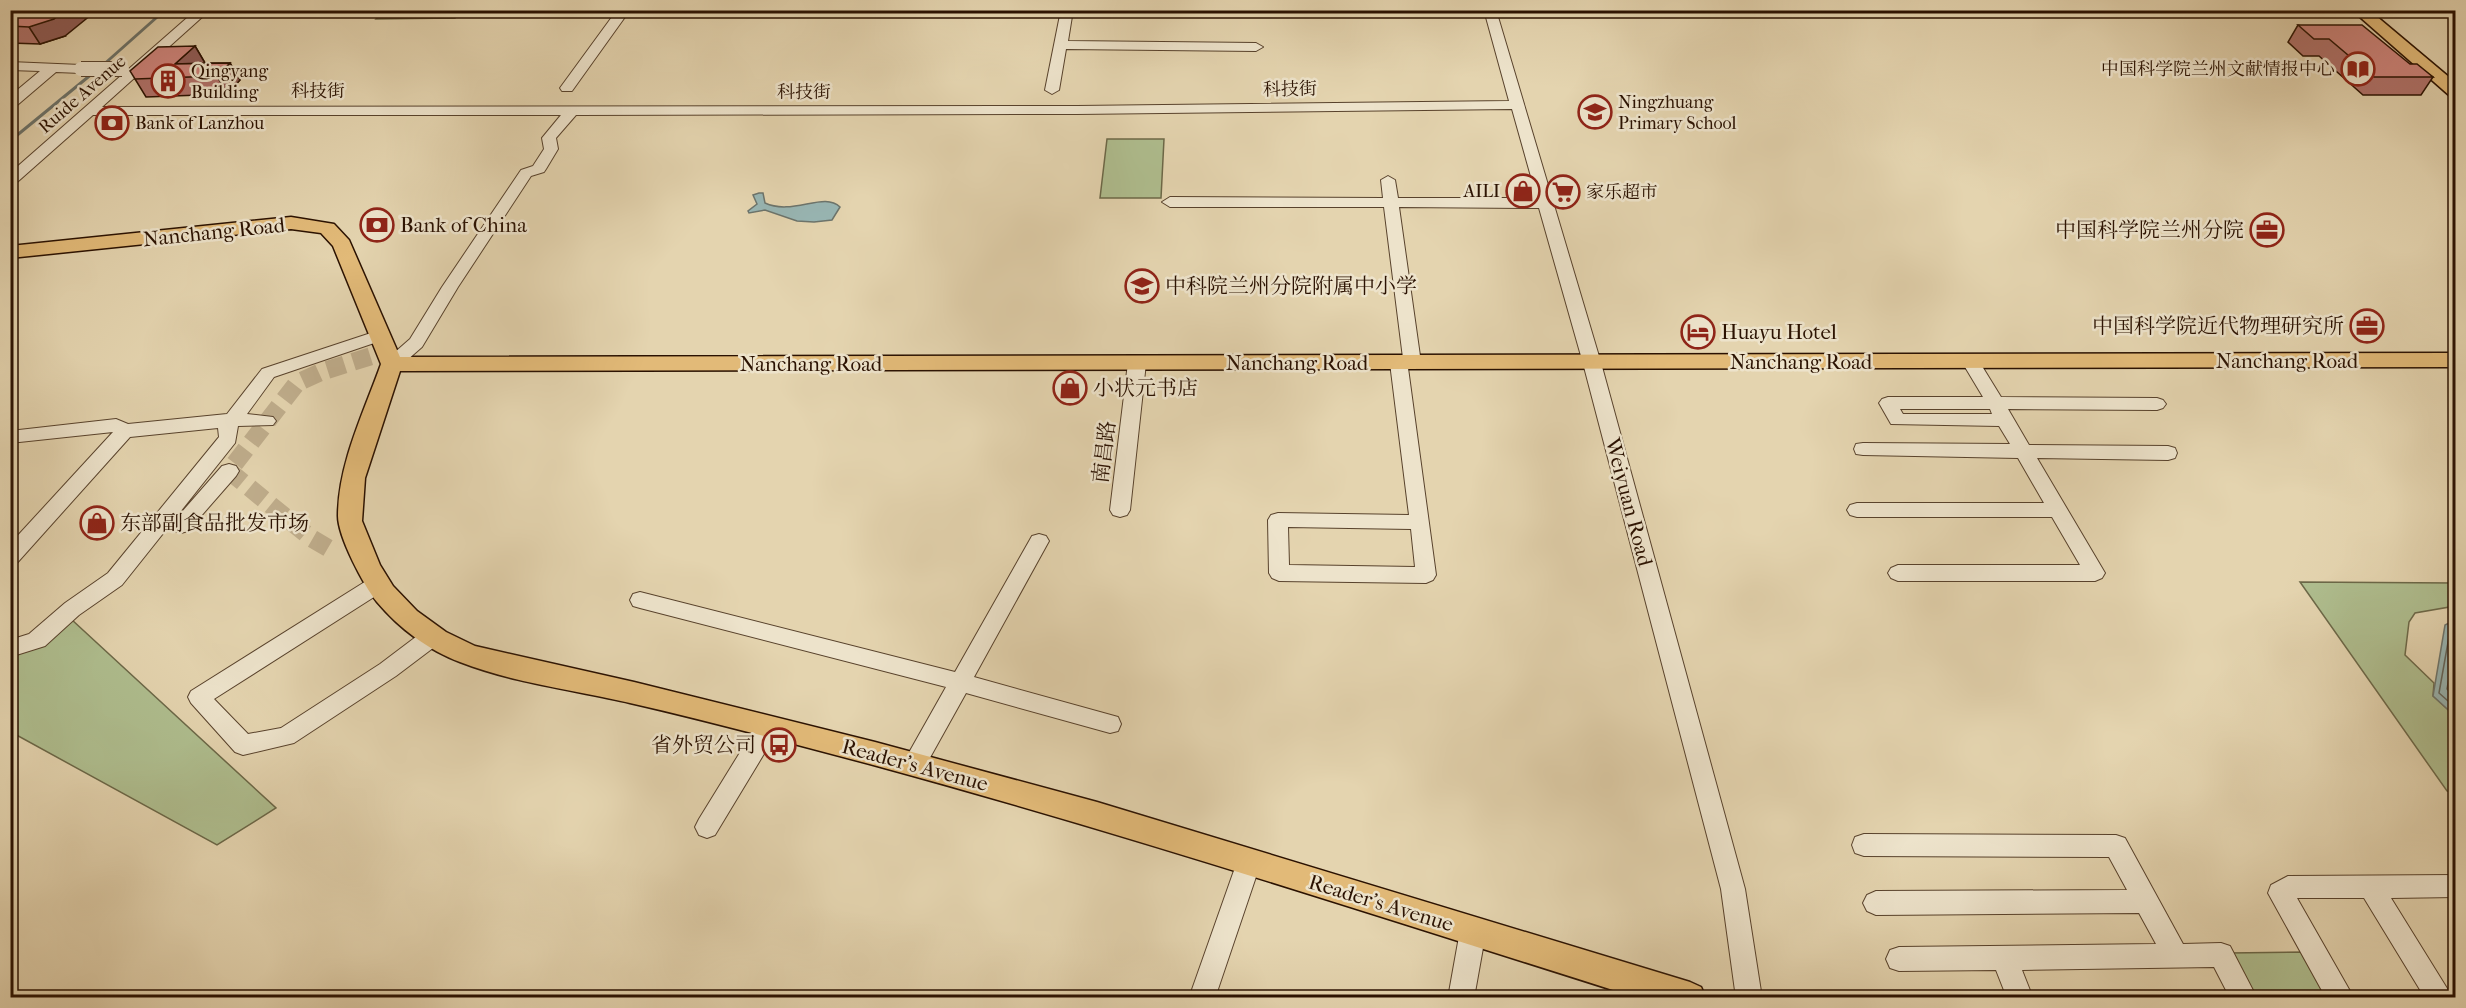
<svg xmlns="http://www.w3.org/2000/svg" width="2466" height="1008" font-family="'IM FELL French Canon','Noto Serif SC',serif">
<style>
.green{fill:#afbe8f;stroke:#6c6848;stroke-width:1.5}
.water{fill:#98b6b4;stroke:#6c746c;stroke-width:1.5}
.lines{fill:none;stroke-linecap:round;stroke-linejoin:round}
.shore{stroke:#61645a;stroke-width:1.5}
.stream{stroke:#6c746c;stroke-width:3}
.minor-tunnel{stroke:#bfad8c;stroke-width:18;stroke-dasharray:18 9;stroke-linecap:butt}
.minor-casing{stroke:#58422c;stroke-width:2}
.major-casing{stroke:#2a1101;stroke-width:3}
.minor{fill:#ede3cb;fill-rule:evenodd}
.major{fill:#e2ba78;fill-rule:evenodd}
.minor-bridge-casing{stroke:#58422c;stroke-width:16;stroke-linecap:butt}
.minor-bridge{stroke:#ede3cb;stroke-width:14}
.wall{fill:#b1726b;stroke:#2a1101;stroke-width:1.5}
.shaded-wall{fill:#905c57;stroke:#2a1101;stroke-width:1.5}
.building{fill:#ce847c;stroke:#2a1101;stroke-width:1.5}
.labels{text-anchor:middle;stroke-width:5;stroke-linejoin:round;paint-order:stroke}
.far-poi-label{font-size:18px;fill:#2a1101;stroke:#ede3cb;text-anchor:start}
.far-street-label{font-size:18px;fill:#2a1101;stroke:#ede3cb}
.poi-label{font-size:21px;fill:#2a1101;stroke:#ede3cb;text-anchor:start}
.street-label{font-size:21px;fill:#2a1101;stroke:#ede3cb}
</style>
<rect width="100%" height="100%" fill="#e4d4af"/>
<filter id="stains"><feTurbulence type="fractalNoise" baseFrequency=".00333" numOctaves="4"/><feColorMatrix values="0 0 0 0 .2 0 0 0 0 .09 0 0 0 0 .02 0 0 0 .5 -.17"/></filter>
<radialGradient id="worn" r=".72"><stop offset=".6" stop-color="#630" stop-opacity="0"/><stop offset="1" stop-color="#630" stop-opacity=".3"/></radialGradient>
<path class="green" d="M 384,10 L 462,10 L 462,11 L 455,18 L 376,19 Z
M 1107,139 L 1164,139 L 1161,198 L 1100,198 Z
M 2300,582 L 2455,583 L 2455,606 L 2415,613 L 2409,622 L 2405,655 L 2434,683 L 2433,696 L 2455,716 L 2455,795 L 2447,791 Z
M 71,619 L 276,808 L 217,845 L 11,732 L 10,647 Z
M 2304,952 L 2331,997 L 2253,997 L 2229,953 Z"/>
<path class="water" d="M 759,193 L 763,193 L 765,203 C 793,216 824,191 840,207 L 832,220 L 814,222 L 797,221 L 765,210 L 749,213 L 748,211 L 757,204 L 753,195 Z
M 2455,620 L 2455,716 L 2433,696 L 2445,625 Z"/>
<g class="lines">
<path class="shore" d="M 2456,627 L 2450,631 L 2439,693 L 2456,708
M 2456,641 L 2447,689 L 2456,698"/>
<path class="stream" d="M 102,66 L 165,10
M 10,141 L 93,73"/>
<path class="minor-tunnel" d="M 328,548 L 311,538 L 229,471 L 297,383 L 321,372 L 387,351"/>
<defs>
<path id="minor" d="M 196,10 L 210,10 L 102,107 L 1077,106 L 1509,101 L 1484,10 L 1496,10 L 1601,363 L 1745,889 L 1762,998 L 1736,998 L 1721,889 L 1583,363 L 1539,208 L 1399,207 L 1421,363 L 1418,367 L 1408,368 L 1436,575 L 1433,580 L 1426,583 L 1279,581 L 1272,578 L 1269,573 L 1268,520 L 1271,515 L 1278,513 L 1409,515 L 1390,363 L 1393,359 L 1403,358 L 1384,207 L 1170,207 L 1162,202 L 1170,197 L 1383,198 L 1381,180 L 1388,176 L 1395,180 L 1398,198 L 1537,198 L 1512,109 L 1077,114 L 576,115 L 556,138 L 558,149 L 546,169 L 544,172 L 531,176 L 458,287 L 422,347 L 398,368 L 386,368 L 383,364 L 386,360 L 410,339 L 442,287 L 521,170 L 533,166 L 544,149 L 542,138 L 561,115 L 93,115 L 15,184 L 10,185 L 10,173 ZM 1288,527 L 1411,529 L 1415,567 L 1289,565 Z
M 617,10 L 630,10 L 572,91 L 562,91 L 560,88 Z
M 1061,10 L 1073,10 L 1068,41 L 1256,43 L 1263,47 L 1256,51 L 1066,49 L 1059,90 L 1052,94 L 1045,90 Z
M 10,62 L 81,65 L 88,69 L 81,73 L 56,72 L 15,107 L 10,108 L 10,96 L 40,71 L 10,70 Z
M 380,330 L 386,331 L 389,335 L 386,339 L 274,377 L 247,414 L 273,417 L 276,421 L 273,425 L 238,426 L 235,443 L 122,585 L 79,615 L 45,646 L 10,657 L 10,640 L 29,634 L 65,603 L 108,573 L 219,437 L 218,428 L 130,437 L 17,563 L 10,565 L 10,544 L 113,432 L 10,443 L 10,431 L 116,419 L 128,424 L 227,414 L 262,369 Z
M 1971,356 L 1977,358 L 2001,397 L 2157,398 L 2163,400 L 2166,404 L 2163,408 L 2157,410 L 2008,409 L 2029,445 L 2168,446 L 2175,448 L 2177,453 L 2175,458 L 2168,460 L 2037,458 L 2105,573 L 2102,578 L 2095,581 L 1898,581 L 1891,578 L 1888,573 L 1891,568 L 1898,565 L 2080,565 L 2052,517 L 1857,517 L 1850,515 L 1847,510 L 1850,505 L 1857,503 L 2044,503 L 2018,458 L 1863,455 L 1856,454 L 1854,449 L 1856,444 L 1863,443 L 2010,444 L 1999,426 L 1891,424 L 1879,403 L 1882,399 L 1888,397 L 1983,397 L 1962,362 L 1965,358 ZM 1900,409 L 1990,409 L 1992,414 L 1903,414 Z
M 1137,357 L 1143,359 L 1146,363 L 1130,510 L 1127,515 L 1120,517 L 1113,515 L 1110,510 L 1128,363 L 1131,359 Z
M 229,464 L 236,466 L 239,471 L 236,476 L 188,531 L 181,533 L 174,531 L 171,526 L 174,521 L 222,466 Z
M 1039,534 L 1046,536 L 1049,541 L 974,677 L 1118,717 L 1121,724 L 1118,731 L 1110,733 L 966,693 L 922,772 L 914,775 L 906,772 L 902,765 L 946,687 L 640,608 L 633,606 L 630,600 L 633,594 L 640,592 L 955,672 L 1032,536 Z
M 378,576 L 385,578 L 388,584 L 385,590 L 214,699 L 248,734 L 281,728 L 380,664 L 425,630 L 433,628 L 441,630 L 444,636 L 441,642 L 396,676 L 294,743 L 243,755 L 235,752 L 191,703 L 188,697 L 191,691 L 371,578 Z
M 768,718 L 776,720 L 779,727 L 776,734 L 715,835 L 707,838 L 699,835 L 695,827 L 699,819 L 760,720 Z
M 1864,834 L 2116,835 L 2125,838 L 2183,944 L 2221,943 L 2230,946 L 2257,998 L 2230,998 L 2214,967 L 2022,970 L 2033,998 L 2007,998 L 1996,970 L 1899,971 L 1890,968 L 1886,959 L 1890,950 L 1899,947 L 2156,944 L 2139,913 L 1876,915 L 1867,911 L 1863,903 L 1867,895 L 1876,891 L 2127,890 L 2109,857 L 1864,856 L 1855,853 L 1852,845 L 1855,837 Z
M 1249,851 L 1258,854 L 1261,862 L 1215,998 L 1189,998 L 1237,862 L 1240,854 Z
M 2456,875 L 2456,897 L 2391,898 L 2453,998 L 2425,998 L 2364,898 L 2297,898 L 2354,998 L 2326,998 L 2268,893 L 2271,885 L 2288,876 Z
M 1473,919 L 1482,923 L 1486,931 L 1474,998 L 1448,998 L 1460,931 L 1464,923 Z"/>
<path id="major" d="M 2352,10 L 2369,10 L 2456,83 L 2456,97 L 2450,96 Z
M 291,217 L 334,224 L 349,240 L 400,357 L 2456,353 L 2456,367 L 400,371 L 365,478 L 362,521 L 380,565 L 393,586 L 417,611 L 446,632 L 475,646 L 634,682 L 875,742 L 1097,802 L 1690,982 L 1701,987 L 1706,998 L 1638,998 C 1385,918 1133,836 877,766 C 795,744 713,722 630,703 C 574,690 514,683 460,662 C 428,650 399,628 377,602 C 364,586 338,537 338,516 C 338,464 364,412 381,364 L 333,246 L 321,233 L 291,229 L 10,258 L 10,246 Z"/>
</defs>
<use href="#minor" class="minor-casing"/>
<use href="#major" class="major-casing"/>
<use href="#minor" class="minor"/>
<use href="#major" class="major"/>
<defs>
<path id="minor-bridge" d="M 81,69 L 122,69"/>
</defs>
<use href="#minor-bridge" class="minor-bridge-casing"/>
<use href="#minor-bridge" class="minor-bridge"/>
</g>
<path class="wall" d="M 10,10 L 65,36 L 40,44 L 10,43 Z
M 2298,25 L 2410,64 L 2433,77 L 2421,95 L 2363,95 L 2319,56 L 2303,56 L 2288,42 Z
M 195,46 L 205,63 L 230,63 L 240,80 L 227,94 L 146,97 L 135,79 Z"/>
<path class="shaded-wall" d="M 65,10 L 97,10 L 65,36 L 40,44 L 29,27 Z
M 195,46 L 205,63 L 175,64 Z
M 230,63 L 240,80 L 227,94 L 217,76 Z"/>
<path class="building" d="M 10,10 L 65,10 L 54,19 L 29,27 L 10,26 Z
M 2298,25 L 2362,25 L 2410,64 L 2417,64 L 2433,77 L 2374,77 L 2329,39 L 2314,39 Z
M 195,46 L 175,64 L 230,63 L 217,76 L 135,79 L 130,71 L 158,47 Z"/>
<defs>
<symbol id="library-ring" viewBox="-11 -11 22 22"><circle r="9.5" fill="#ede3cb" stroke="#8f2418" stroke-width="1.5"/><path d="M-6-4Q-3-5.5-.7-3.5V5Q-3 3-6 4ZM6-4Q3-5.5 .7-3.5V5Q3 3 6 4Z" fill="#8f2418"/></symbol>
<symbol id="building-ring" viewBox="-11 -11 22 22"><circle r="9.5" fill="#ede3cb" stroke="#8f2418" stroke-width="1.5"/><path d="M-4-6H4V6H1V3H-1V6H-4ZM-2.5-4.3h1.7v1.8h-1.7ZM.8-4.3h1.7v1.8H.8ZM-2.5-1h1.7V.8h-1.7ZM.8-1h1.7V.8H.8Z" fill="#8f2418"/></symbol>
<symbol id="school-ring" viewBox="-11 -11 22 22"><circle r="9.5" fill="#ede3cb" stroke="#8f2418" stroke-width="1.5"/><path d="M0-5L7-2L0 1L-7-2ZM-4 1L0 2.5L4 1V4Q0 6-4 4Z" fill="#8f2418"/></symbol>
<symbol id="bank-ring" viewBox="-11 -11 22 22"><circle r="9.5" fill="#ede3cb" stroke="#8f2418" stroke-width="1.5"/><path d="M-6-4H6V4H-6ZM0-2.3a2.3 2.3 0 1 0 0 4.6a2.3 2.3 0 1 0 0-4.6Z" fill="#8f2418"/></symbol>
<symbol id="shop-ring" viewBox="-11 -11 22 22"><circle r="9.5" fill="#ede3cb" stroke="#8f2418" stroke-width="1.5"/><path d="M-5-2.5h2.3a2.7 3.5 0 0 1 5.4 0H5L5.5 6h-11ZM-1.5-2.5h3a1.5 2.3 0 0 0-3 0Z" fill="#8f2418"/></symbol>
<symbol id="supermarket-ring" viewBox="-11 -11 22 22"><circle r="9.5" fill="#ede3cb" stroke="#8f2418" stroke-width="1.5"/><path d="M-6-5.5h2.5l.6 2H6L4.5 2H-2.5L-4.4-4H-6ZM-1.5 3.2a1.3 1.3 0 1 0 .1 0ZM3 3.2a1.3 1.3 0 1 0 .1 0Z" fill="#8f2418"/></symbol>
<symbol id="office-ring" viewBox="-11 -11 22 22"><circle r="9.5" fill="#ede3cb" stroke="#8f2418" stroke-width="1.5"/><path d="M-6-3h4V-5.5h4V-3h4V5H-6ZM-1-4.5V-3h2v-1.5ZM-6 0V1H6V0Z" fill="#8f2418"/></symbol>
<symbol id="hotel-ring" viewBox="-11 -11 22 22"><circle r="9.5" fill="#ede3cb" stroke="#8f2418" stroke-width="1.5"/><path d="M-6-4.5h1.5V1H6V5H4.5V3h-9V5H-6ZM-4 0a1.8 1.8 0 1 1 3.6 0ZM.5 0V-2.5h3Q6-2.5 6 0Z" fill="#8f2418"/></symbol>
<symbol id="bus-ring" viewBox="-11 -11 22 22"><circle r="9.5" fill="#ede3cb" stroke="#8f2418" stroke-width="1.5"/><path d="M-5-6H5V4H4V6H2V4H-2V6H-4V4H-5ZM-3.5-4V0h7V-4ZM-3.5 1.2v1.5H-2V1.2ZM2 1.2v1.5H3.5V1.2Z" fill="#8f2418"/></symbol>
</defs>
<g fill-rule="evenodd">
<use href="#library-ring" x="2339" y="50" width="38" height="38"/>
<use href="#building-ring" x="149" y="62" width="38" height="38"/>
<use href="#school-ring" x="1576" y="93" width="38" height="38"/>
<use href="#bank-ring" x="93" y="104" width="38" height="38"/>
<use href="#shop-ring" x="1504" y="172" width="38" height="38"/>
<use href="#supermarket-ring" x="1544" y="173" width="38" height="38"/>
<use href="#bank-ring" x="358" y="206" width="38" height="38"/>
<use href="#office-ring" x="2248" y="211" width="38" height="38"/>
<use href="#school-ring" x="1123" y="267" width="38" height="38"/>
<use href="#office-ring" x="2348" y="307" width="38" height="38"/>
<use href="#hotel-ring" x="1679" y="313" width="38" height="38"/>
<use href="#shop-ring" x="1051" y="369" width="38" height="38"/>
<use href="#shop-ring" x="78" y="504" width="38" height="38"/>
<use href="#bus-ring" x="760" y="726" width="38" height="38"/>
</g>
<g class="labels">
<g class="far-poi-label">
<text x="2335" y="75" text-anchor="end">中国科学院兰州文献情报中心</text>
<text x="191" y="77">Qingyang<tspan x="191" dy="21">Building</tspan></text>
<text x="1618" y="108">Ningzhuang<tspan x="1618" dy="21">Primary School</tspan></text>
<text x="135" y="129">Bank of Lanzhou</text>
<text x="1500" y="197" text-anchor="end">AILI</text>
<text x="1586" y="198">家乐超市</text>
</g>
<g class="far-street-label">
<text transform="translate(1290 89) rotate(-1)" y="6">科技街</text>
<text x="318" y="97">科技街</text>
<text x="804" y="98">科技街</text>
<text transform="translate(82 94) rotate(-41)" y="6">Ruide Avenue</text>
</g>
<g class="poi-label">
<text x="400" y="232">Bank of China</text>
<text x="2244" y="237" text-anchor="end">中国科学院兰州分院</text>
<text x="1165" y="293">中科院兰州分院附属中小学</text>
<text x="2344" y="333" text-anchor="end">中国科学院近代物理研究所</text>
<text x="1721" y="339">Huayu Hotel</text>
<text x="1093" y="395">小状元书店</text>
<text x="120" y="530">东部副食品批发市场</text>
<text x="756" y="752" text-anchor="end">省外贸公司</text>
</g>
<g class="street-label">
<text transform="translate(214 232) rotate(-6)" y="7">Nanchang Road</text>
<text x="2287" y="368">Nanchang Road</text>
<text x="1801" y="369">Nanchang Road</text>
<text x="1297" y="370">Nanchang Road</text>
<text x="811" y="371">Nanchang Road</text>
<text transform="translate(1104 452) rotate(-83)" y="7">南昌路</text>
<text transform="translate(1629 502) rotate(75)" y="7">Weiyuan Road</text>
<text transform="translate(915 765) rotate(15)" y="7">Reader's Avenue</text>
<text transform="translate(1381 903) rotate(17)" y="7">Reader's Avenue</text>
</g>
</g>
<rect width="2466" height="1008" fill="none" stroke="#e4d4af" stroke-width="36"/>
<rect x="12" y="12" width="2442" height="984" fill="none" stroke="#2a1101" stroke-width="3"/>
<rect x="18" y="18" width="2430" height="972" fill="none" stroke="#2a1101" stroke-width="1.5"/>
<rect width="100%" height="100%" filter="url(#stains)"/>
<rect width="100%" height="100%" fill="url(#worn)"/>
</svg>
